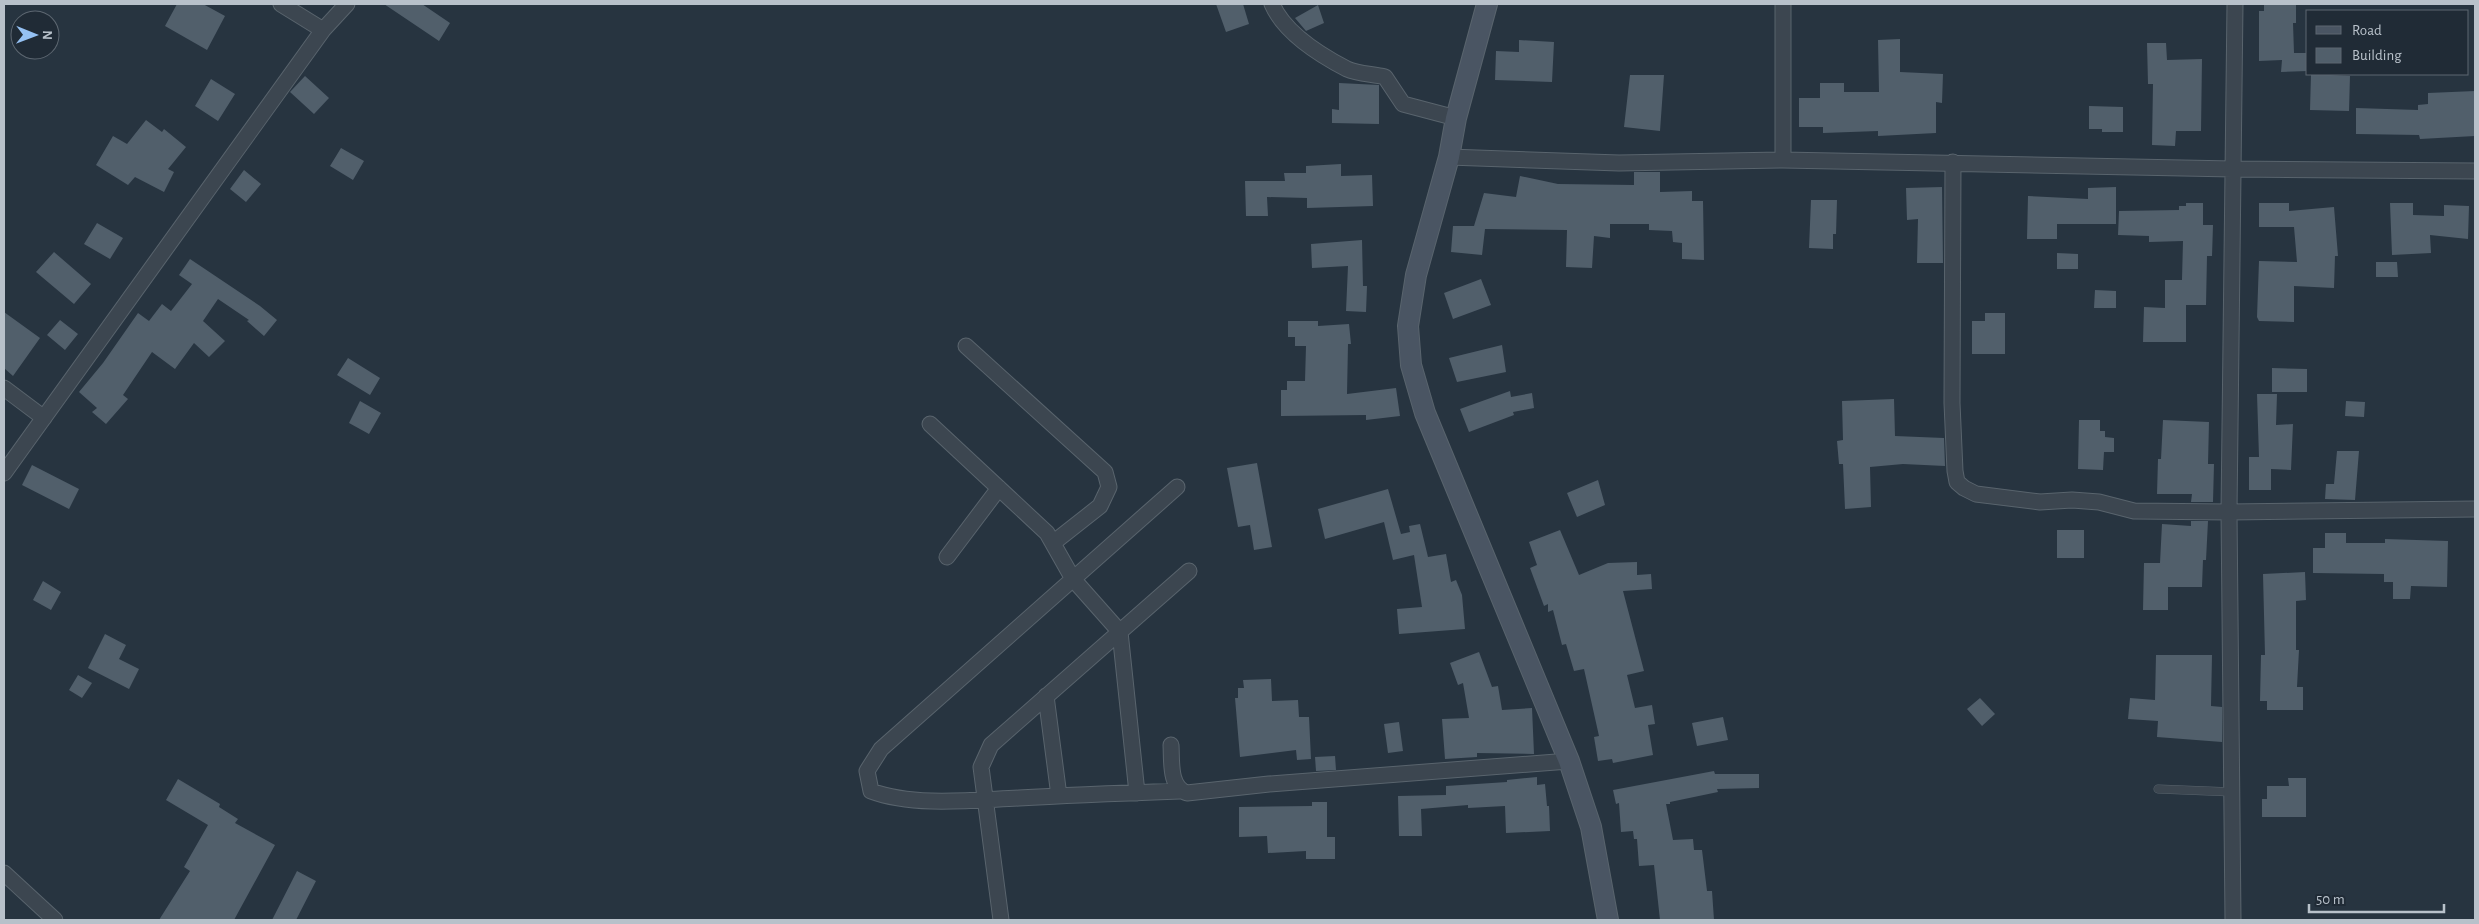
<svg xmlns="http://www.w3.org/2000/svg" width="2479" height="924" font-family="'Alegreya Sans',sans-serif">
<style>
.building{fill:#515f6b}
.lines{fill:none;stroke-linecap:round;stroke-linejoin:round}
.lane-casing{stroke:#59646d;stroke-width:9}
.street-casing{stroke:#59646d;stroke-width:17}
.secondary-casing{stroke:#59646d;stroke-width:22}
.lane{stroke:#3c4650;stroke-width:8}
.street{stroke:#3c4650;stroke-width:15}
.secondary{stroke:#4a5563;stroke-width:20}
</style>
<rect width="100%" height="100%" fill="#273440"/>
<path class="building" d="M 177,4 L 203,4 L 225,16 L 207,50 L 165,26 Z
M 384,4 L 422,4 L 450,23 L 439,41 Z
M 1216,4 L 1243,4 L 1249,24 L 1226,32 Z
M 2264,4 L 2296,4 L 2296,23 L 2293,23 L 2294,53 L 2308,53 L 2308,71 L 2281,72 L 2282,60 L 2259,61 L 2259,11 L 2264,11 Z
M 1318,5 L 1324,23 L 1306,31 L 1295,18 Z
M 1900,39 L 1900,72 L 1943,74 L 1942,103 L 1936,102 L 1936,133 L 1878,136 L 1878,131 L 1823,133 L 1823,127 L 1799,127 L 1799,98 L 1820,98 L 1820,83 L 1844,83 L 1844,92 L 1879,92 L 1878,40 Z
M 1519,40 L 1554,42 L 1552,82 L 1495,80 L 1496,51 L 1519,52 Z
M 2147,43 L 2166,43 L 2167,60 L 2202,59 L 2201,131 L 2176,131 L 2175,146 L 2152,145 L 2153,84 L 2148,84 Z
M 2311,74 L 2350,76 L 2349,111 L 2310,110 Z
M 1630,75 L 1664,75 L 1660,131 L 1624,127 Z
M 305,76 L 329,98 L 314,114 L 290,92 Z
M 211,79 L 235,94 L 218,121 L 195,106 Z
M 1339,83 L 1379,85 L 1379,124 L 1332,123 L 1332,109 L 1339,110 Z
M 2475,91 L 2475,136 L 2420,139 L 2419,135 L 2356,134 L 2356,108 L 2418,110 L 2418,105 L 2428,104 L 2428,93 Z
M 2089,106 L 2123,107 L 2123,132 L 2102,132 L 2102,129 L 2089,129 Z
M 146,120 L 162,132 L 164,129 L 186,147 L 168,169 L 174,172 L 164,192 L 135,177 L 128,185 L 96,165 L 113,136 L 127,144 Z
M 341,148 L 364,161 L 353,180 L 330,166 Z
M 1341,164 L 1341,176 L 1372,175 L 1373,206 L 1307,208 L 1307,198 L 1267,197 L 1268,216 L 1246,216 L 1245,181 L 1285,181 L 1284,173 L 1306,173 L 1306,166 Z
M 244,170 L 261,184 L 246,202 L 230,189 Z
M 1634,172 L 1660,172 L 1660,192 L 1692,191 L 1692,201 L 1703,201 L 1704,260 L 1682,259 L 1682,243 L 1673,242 L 1672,231 L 1649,230 L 1649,224 L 1610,224 L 1610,238 L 1594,236 L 1592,268 L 1566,267 L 1567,230 L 1485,229 L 1482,255 L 1451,252 L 1453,226 L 1474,226 L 1484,193 L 1516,197 L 1520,176 L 1558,184 L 1634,185 Z
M 1942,187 L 1943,263 L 1917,263 L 1918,219 L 1907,220 L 1906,188 Z
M 2116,187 L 2116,224 L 2057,224 L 2057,239 L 2027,239 L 2028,196 L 2088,199 L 2088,188 Z
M 1811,200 L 1837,200 L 1836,234 L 1833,234 L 1833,249 L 1809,248 Z
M 2186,203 L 2203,203 L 2203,225 L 2213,225 L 2212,256 L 2207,256 L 2206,305 L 2186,305 L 2186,342 L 2143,342 L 2144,307 L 2165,308 L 2165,280 L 2182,280 L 2183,241 L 2149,242 L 2149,236 L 2118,235 L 2119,211 L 2179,210 L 2179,206 L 2186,206 Z
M 2259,203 L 2289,203 L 2289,211 L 2334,207 L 2338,256 L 2335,256 L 2334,288 L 2294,286 L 2294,322 L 2259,321 L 2257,317 L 2259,261 L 2297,262 L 2294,227 L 2259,227 Z
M 2390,203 L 2413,203 L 2413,215 L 2444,216 L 2444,205 L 2469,206 L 2468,239 L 2430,235 L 2431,253 L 2392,255 Z
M 97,223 L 123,238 L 110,259 L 84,244 Z
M 1362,240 L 1363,286 L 1367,286 L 1366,312 L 1346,311 L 1348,266 L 1312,268 L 1311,244 Z
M 54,252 L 91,284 L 74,304 L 36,272 Z
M 2057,253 L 2078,254 L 2078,269 L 2057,269 Z
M 190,259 L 260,306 L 277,320 L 264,336 L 247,321 L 249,320 L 218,299 L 203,321 L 225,341 L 209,357 L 194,343 L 175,369 L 152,352 L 123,395 L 128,399 L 106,424 L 92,412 L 97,408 L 79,392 L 103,363 L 138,313 L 149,321 L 162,304 L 171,311 L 192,284 L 179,275 Z
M 2376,262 L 2397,262 L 2398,277 L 2376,277 Z
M 1481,279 L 1491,305 L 1453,319 L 1444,293 Z
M 2095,290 L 2116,291 L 2116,308 L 2094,308 Z
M 4,312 L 40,338 L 13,376 L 4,368 Z
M 1985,313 L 2005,313 L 2005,354 L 1972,354 L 1972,321 L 1985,321 Z
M 60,320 L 78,334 L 65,350 L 47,335 Z
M 1288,321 L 1318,321 L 1318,326 L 1349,324 L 1351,344 L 1348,344 L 1347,394 L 1396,388 L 1400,416 L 1366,420 L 1366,415 L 1281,416 L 1281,390 L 1287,390 L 1287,381 L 1305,381 L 1306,346 L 1295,346 L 1295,337 L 1288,337 Z
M 1502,345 L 1506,372 L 1457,382 L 1449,358 Z
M 348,358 L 380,378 L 370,395 L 337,375 Z
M 2272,368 L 2307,369 L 2307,392 L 2272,392 Z
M 1510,391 L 1511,397 L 1532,393 L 1534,408 L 1513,412 L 1514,415 L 1469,432 L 1460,409 Z
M 2257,394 L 2277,394 L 2276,425 L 2293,424 L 2291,470 L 2271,469 L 2271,490 L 2249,490 L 2249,457 L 2259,457 Z
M 1894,399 L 1895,436 L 1944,438 L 1945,466 L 1903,464 L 1870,467 L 1871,507 L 1845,509 L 1843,464 L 1839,464 L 1837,441 L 1843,440 L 1842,401 Z
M 360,401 L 381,413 L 369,434 L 349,423 Z
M 2346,401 L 2365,402 L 2364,417 L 2345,416 Z
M 2079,420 L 2100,420 L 2100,431 L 2105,431 L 2105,437 L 2114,438 L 2114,452 L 2104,452 L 2103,470 L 2078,469 Z
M 2163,420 L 2209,422 L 2208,464 L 2214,464 L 2213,502 L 2191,502 L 2192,494 L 2157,494 L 2158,459 L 2161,459 Z
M 2337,451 L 2359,451 L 2355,500 L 2325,499 L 2326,484 L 2334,484 Z
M 1257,463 L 1272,547 L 1254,550 L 1250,525 L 1238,527 L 1227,468 Z
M 32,465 L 79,489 L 69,509 L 22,485 Z
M 1598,480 L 1605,505 L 1577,517 L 1567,493 Z
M 1388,489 L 1401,534 L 1410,532 L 1409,526 L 1420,524 L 1428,557 L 1446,554 L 1451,582 L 1456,580 L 1462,595 L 1465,629 L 1399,634 L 1397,609 L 1422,607 L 1414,555 L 1393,560 L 1384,522 L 1325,539 L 1318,509 Z
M 2191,521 L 2208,521 L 2206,560 L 2203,560 L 2202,587 L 2168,587 L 2168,610 L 2143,610 L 2144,563 L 2160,563 L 2162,524 L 2191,526 Z
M 1560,530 L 1579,575 L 1608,563 L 1637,562 L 1637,575 L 1651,574 L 1652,589 L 1623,591 L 1644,671 L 1627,675 L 1635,708 L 1652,705 L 1655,724 L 1648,725 L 1653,755 L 1613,763 L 1612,759 L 1598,761 L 1594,737 L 1599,736 L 1584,669 L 1574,671 L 1566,644 L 1562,645 L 1553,610 L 1548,612 L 1548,604 L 1544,606 L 1530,568 L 1537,565 L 1529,542 Z
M 2057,530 L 2084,530 L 2084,558 L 2057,558 Z
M 2325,533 L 2346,533 L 2346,543 L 2385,543 L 2385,539 L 2448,541 L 2447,587 L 2411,586 L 2410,599 L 2393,599 L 2393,582 L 2384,582 L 2384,574 L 2313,573 L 2313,548 L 2325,548 Z
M 2305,572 L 2306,600 L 2296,601 L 2296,650 L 2299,650 L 2297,687 L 2303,687 L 2303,710 L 2267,710 L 2267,701 L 2260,701 L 2261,655 L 2265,655 L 2263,574 Z
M 43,581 L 61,592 L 51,610 L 33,600 Z
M 105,634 L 126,645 L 119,659 L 139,669 L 129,689 L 88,668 Z
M 1479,652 L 1492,687 L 1498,686 L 1502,710 L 1532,708 L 1534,754 L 1477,753 L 1477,757 L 1445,759 L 1442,719 L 1469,718 L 1463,683 L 1458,685 L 1450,663 Z
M 2156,655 L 2212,655 L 2211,706 L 2222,707 L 2222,742 L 2157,737 L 2158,721 L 2128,719 L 2130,698 L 2155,700 Z
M 78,675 L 92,683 L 82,698 L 69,690 Z
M 1271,679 L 1272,701 L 1298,700 L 1299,717 L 1309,717 L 1311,759 L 1297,760 L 1296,750 L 1240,757 L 1235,698 L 1238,698 L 1238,688 L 1244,688 L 1243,680 Z
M 1980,698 L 1995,714 L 1982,726 L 1967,709 Z
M 1723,717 L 1728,740 L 1697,746 L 1692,723 Z
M 1399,722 L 1403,751 L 1388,753 L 1384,724 Z
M 1335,756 L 1336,770 L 1316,771 L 1315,757 Z
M 1714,771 L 1715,774 L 1759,774 L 1759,788 L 1717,789 L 1718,792 L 1670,802 L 1670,804 L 1666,804 L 1673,840 L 1693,839 L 1694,850 L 1702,850 L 1707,891 L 1712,891 L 1714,920 L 1660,920 L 1654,865 L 1639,866 L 1637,839 L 1634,839 L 1633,831 L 1621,832 L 1619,803 L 1616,804 L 1613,790 Z
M 1537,777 L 1537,785 L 1545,784 L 1547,806 L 1549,806 L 1550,831 L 1506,833 L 1505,806 L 1468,808 L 1468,805 L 1421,809 L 1422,836 L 1399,836 L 1398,796 L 1446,795 L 1446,786 L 1507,782 L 1507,780 Z
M 2288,778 L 2306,778 L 2306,817 L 2262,817 L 2262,799 L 2267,799 L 2267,786 L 2289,786 Z
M 178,779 L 220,804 L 219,807 L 238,819 L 235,823 L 275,845 L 234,920 L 159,920 L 190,871 L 184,867 L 208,825 L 166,800 Z
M 1312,802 L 1327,802 L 1327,837 L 1335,837 L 1335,859 L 1306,859 L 1306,851 L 1268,853 L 1267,836 L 1239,837 L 1239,807 L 1312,806 Z
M 297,871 L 316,881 L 296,920 L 272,920 Z"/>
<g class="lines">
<defs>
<path id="lane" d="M 2158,789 L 2233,792"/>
<path id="street" d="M 281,4 L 323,30
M 1272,4 C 1284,32 1320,55 1347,69 C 1358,74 1373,74 1385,77 L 1403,104 L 1456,118
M 1783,4 L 1783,160
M 1449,157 L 1619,163 L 1783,160 L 2233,169 L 2475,171
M 1953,162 L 1952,403 L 1955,471 L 1957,482 L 1964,488 L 1976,494 L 2040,502 L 2072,500 L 2099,502 L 2134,511 L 2229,512 L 2475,509
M 966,346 L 1105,472 L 1109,487 L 1100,506 L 1053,543
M 4,388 L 44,418
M 930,424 L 1047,533 L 1073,579 L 1120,632 L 1137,793
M 4,473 L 323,30 L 347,4
M 1177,487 L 881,749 L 867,771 L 871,791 C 914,807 973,800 1019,798 C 1072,795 1126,793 1180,791
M 947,557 L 999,488
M 1046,696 L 1059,796
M 1171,745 C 1172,762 1169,787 1187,793 L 1269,784 L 1569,761
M 4,873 L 55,920
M 1001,920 L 981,767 L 991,745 L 1189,571
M 2233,920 L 2229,512 L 2235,4"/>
<path id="secondary" d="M 1487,4 L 1456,118 L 1449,157 L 1416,275 L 1408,326 L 1411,365 L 1425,413 L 1569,761 L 1591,827 L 1608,920"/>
</defs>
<use href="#lane" class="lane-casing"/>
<use href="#street" class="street-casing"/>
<use href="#secondary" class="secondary-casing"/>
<use href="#lane" class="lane"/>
<use href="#street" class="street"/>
<use href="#secondary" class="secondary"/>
</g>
<rect width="2479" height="924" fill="none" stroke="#b8c1ca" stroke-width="10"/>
<rect x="2306" y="10" width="162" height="65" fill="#202b36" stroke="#5d6771"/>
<rect x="2316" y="26" width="25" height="8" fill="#4a5563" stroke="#5d6771"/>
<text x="2352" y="35" font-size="15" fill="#b8c1ca">Road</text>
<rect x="2316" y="48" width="25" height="15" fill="#515f6b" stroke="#5d6771"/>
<text x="2352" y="60" font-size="15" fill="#b8c1ca">Building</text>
<g transform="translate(35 35) rotate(91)"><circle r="24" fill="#202b36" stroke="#5d6771"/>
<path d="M0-4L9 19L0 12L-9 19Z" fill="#95c1f3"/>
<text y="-8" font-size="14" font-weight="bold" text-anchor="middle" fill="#b8c1ca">N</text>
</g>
<path d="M2309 904v8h135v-8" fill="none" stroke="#b8c1ca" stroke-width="2.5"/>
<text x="2316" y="904" font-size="15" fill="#b8c1ca" stroke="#202b36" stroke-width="4" paint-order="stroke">50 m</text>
</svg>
